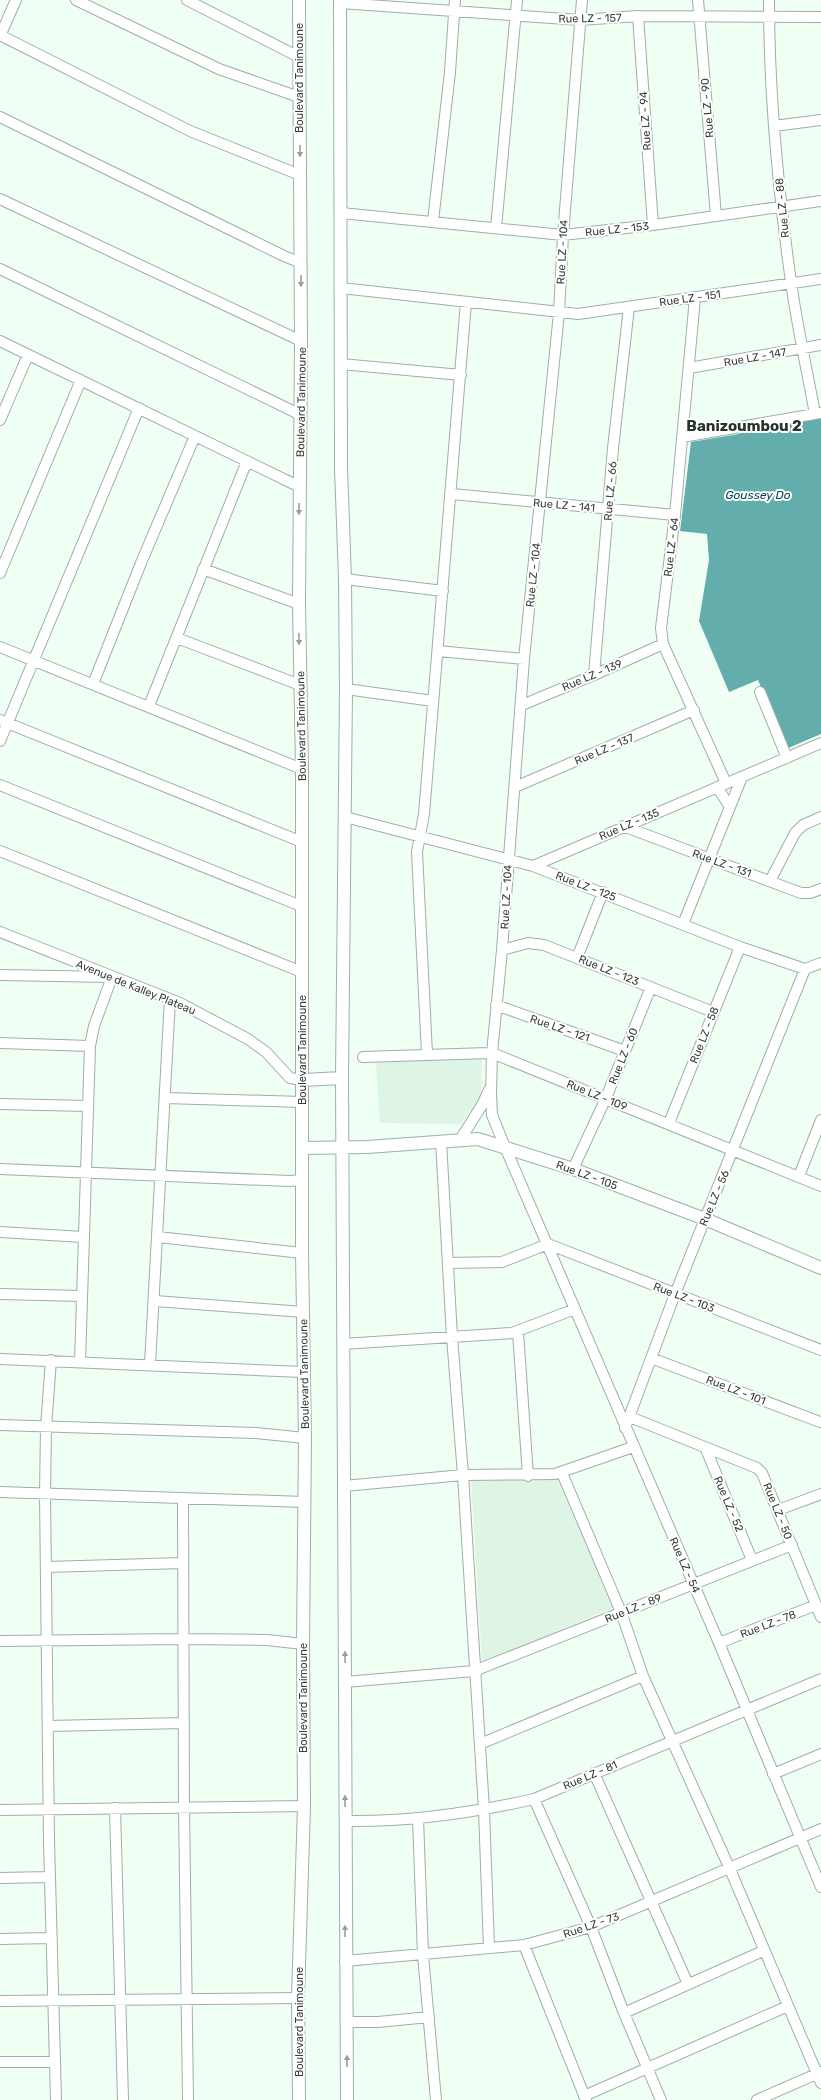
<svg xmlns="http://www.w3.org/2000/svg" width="821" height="2100" font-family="Rubik,sans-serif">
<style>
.built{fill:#def4e5}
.water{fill:#64adad}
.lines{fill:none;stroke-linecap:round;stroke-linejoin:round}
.minor-casing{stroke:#a0aea5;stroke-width:12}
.major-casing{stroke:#a0aea5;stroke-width:14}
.minor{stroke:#fff;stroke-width:10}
.major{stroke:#fff;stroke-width:12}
.oneway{fill:#9c9e9c}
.labels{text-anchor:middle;stroke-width:4;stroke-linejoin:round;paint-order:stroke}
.street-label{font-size:11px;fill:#383e3a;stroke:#fff}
.water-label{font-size:12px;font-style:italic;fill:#004849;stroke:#fff}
.district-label{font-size:15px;font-weight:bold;fill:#28332b;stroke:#fff}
</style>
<rect width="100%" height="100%" fill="#effff4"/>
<path class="built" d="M 482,1055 L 481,1101 L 474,1114 L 470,1111 L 461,1124 L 380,1123 L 376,1063 Z
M 561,1479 L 615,1607 L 482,1662 L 471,1480 Z"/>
<path class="water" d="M 821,418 L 821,734 L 786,749 L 758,680 L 729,692 L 699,621 L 709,560 L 707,534 L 680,531 L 691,442 L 739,434 L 745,429 Z"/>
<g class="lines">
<defs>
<path id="minor" d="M 76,0 L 219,69 L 299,97
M 187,0 L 299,57
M 582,0 L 563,235 L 559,313 L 524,659 L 502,950 L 492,1053 L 491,1094 L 492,1115 L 505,1147 L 719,1643 L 821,1887
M 698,0 L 716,216
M 769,0 C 769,94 778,189 791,282 C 797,326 807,370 815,414
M 340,3 L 580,20 L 638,16 L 821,17
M 638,16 L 653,225
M 0,35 L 190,131 L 300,175
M 0,36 L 16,0
M 0,117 L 284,256 L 301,263
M 774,126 L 821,120
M 0,199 L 301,341
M 341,213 L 563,235 L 653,225 L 821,201
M 433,221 L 450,72 L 455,0
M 496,228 L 517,0
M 0,269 L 301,415
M 341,288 L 578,314 L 821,279
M 695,298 L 675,515 L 661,628 L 663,644 L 726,783
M 0,341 L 300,487
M 341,364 L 461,375
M 689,368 L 821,345
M 0,420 L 28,355
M 682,437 L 821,413
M 452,494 L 675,515
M 203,569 L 299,604
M 0,573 L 81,380
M 345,579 L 443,591
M 177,638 L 300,685
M 0,647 L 302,769
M 438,651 L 524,659
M 594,675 L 613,448 L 629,307
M 93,684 L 141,563 L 195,436
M 346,689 L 433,701
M 760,692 L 787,758
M 522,705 L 594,675 L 663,644
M 149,706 L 247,461
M 0,720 L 302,842
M 0,741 L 139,408
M 0,785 L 301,906
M 515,787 L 694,710
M 717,787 L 730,807
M 345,817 L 533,866 L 740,947 L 805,969 L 821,963
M 623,826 L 801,893 L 810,893 L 821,889
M 0,851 L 302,972
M 533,866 L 821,743
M 770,881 L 795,833 L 803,825 L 821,817
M 683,924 L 742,777
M 0,932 L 180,1003 L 248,1039 L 266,1052 L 290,1078 L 303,1080
M 502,950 L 528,943 L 544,945 L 713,1012
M 577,958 L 603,892
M 0,975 L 112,977 L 94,1026 L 90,1046 L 80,1362
M 496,1005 L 625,1051
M 0,1043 L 90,1046
M 427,1054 L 417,852 L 424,814 L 466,302
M 363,1057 L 488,1053 L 497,1055 L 821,1186
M 165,1098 L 302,1102
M 0,1104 L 88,1106
M 669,1123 L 740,947
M 460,1140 L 482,1105 L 489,1090
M 441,1141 L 452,1337 L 463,1475 L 484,1810 L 489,1948
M 0,1169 L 289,1181 L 303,1180
M 573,1169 L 606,1098 L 651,987
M 799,1176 L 821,1120
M 0,1232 L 83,1237
M 158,1237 L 302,1253
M 548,1244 L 821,1350
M 449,1263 L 502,1262 L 548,1244
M 0,1294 L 82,1296
M 155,1301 L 303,1312
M 518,1332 L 528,1476
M 343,1344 L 512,1333 L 575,1309
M 651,1358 L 820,1422
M 0,1359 L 303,1372
M 51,1360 L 46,1427 L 45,1494 L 49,1841 L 56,2100
M 150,1364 L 170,999
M 630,1417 L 757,1468 L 762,1473 L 821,1617
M 0,1425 L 256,1433 L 305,1438
M 625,1428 L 675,1294 L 805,969
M 705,1447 L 752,1560
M 562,1473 L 621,1612 L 643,1676 L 729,1867 L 821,2083
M 344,1486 L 463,1475 L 555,1474 L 633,1447
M 0,1492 L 305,1502
M 183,1500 L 184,1807 L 188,2100
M 778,1510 L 821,1494
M 46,1567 L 183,1563
M 0,1641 L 184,1639 L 267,1640 L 303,1644
M 719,1643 L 816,1605
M 345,1682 L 474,1671 L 792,1545
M 48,1726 L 184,1723
M 480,1744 L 643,1676
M 594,1773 L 688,1984
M 773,1774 L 821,1754
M 534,1799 L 591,1927 L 624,2013 L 661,2100
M 115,1808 L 123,2100
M 0,1810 L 304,1806
M 418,1818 L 423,1955 L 436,2100
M 346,1821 C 409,1822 472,1813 534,1799 L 821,1679
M 0,1878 L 50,1877
M 0,1939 L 52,1938
M 524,1945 L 586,2100
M 345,1961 L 524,1945 L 591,1927 L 821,1829
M 0,2001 L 298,1998
M 624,2013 L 763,1951
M 347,2022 L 378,2022 L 429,2017
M 0,2062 L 55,2062
M 584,2096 L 788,2006
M 757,2100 L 821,2072"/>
<path id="major" d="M 340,0 L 341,468 L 345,579 L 346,689 L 342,1078 L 347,2100
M 303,1080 L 342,1078
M 303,1148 L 367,1147 L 478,1139 L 573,1169 L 705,1219 L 821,1268
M 299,2100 L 298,1998 L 304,1806 L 303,1644 L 305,1438 L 302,1253 L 302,769 L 299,604 L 301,341 L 299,0"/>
</defs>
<use href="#minor" class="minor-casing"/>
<use href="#major" class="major-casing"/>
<use href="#minor" class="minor"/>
<use href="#major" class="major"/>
</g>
<defs><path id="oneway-solid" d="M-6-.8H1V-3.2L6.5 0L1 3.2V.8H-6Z"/></defs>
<g class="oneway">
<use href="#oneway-solid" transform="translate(300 151) rotate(89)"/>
<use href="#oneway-solid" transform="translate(301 281) rotate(90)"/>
<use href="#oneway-solid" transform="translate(299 509) rotate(91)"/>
<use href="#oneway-solid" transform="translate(299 639) rotate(89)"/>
<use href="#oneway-solid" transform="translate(345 1657) rotate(-90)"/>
<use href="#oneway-solid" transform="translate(345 1801) rotate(-90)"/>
<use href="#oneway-solid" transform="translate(345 1931) rotate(-90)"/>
<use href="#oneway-solid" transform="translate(347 2061) rotate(-90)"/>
</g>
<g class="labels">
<g class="street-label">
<text transform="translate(590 18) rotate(-1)" y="4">Rue LZ - 157</text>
<text transform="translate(299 78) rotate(-90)" y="4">Boulevard Tanimoune</text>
<text transform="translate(707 108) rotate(-95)" y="4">Rue LZ - 90</text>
<text transform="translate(645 121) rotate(-94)" y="4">Rue LZ - 94</text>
<text transform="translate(782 208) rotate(-96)" y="4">Rue LZ - 88</text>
<text transform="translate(617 229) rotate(-6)" y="4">Rue LZ - 153</text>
<text transform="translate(562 252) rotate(-87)" y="4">Rue LZ - 104</text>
<text transform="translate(690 298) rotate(-8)" y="4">Rue LZ - 151</text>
<text transform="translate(755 357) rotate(-10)" y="4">Rue LZ - 147</text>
<text transform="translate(301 402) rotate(-89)" y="4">Boulevard Tanimoune</text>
<text transform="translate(610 491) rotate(-85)" y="4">Rue LZ - 66</text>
<text transform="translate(564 505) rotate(5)" y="4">Rue LZ - 141</text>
<text transform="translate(671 547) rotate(-83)" y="4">Rue LZ - 64</text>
<text transform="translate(533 575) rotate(-84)" y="4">Rue LZ - 104</text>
<text transform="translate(592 675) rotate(-23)" y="4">Rue LZ - 139</text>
<text transform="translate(301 726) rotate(-91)" y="4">Boulevard Tanimoune</text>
<text transform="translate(604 749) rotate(-23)" y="4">Rue LZ - 137</text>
<text transform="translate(629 824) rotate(-23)" y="4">Rue LZ - 135</text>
<text transform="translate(722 863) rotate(20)" y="4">Rue LZ - 131</text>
<text transform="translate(586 886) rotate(21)" y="4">Rue LZ - 125</text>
<text transform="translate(506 897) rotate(-87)" y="4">Rue LZ - 104</text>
<text transform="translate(609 970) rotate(22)" y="4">Rue LZ - 123</text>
<text transform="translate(136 987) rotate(22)" y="4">Avenue de Kalley Plateau</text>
<text transform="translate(560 1028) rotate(19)" y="4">Rue LZ - 121</text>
<text transform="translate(704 1035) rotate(-68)" y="4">Rue LZ - 58</text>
<text transform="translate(302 1050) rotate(-90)" y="4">Boulevard Tanimoune</text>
<text transform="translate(623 1056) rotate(-68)" y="4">Rue LZ - 60</text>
<text transform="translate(597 1095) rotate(22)" y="4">Rue LZ - 109</text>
<text transform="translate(587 1175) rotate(20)" y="4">Rue LZ - 105</text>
<text transform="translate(714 1198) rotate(-67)" y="4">Rue LZ - 56</text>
<text transform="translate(684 1297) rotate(21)" y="4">Rue LZ - 103</text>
<text transform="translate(304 1374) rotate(-91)" y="4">Boulevard Tanimoune</text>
<text transform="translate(736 1390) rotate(21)" y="4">Rue LZ - 101</text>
<text transform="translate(729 1504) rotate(67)" y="4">Rue LZ - 52</text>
<text transform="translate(778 1511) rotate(68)" y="4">Rue LZ - 50</text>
<text transform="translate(685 1565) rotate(66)" y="4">Rue LZ - 54</text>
<text transform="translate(633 1608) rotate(-22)" y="4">Rue LZ - 89</text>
<text transform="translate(768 1624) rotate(-21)" y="4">Rue LZ - 78</text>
<text transform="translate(303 1698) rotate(-90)" y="4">Boulevard Tanimoune</text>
<text transform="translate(590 1775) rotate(-23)" y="4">Rue LZ - 81</text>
<text transform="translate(591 1925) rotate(-19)" y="4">Rue LZ - 73</text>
<text transform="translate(299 2022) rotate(-90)" y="4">Boulevard Tanimoune</text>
</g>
<g class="water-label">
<text x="758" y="499">Goussey Do</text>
</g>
<g class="district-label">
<text x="744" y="431">Banizoumbou 2</text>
</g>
</g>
</svg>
